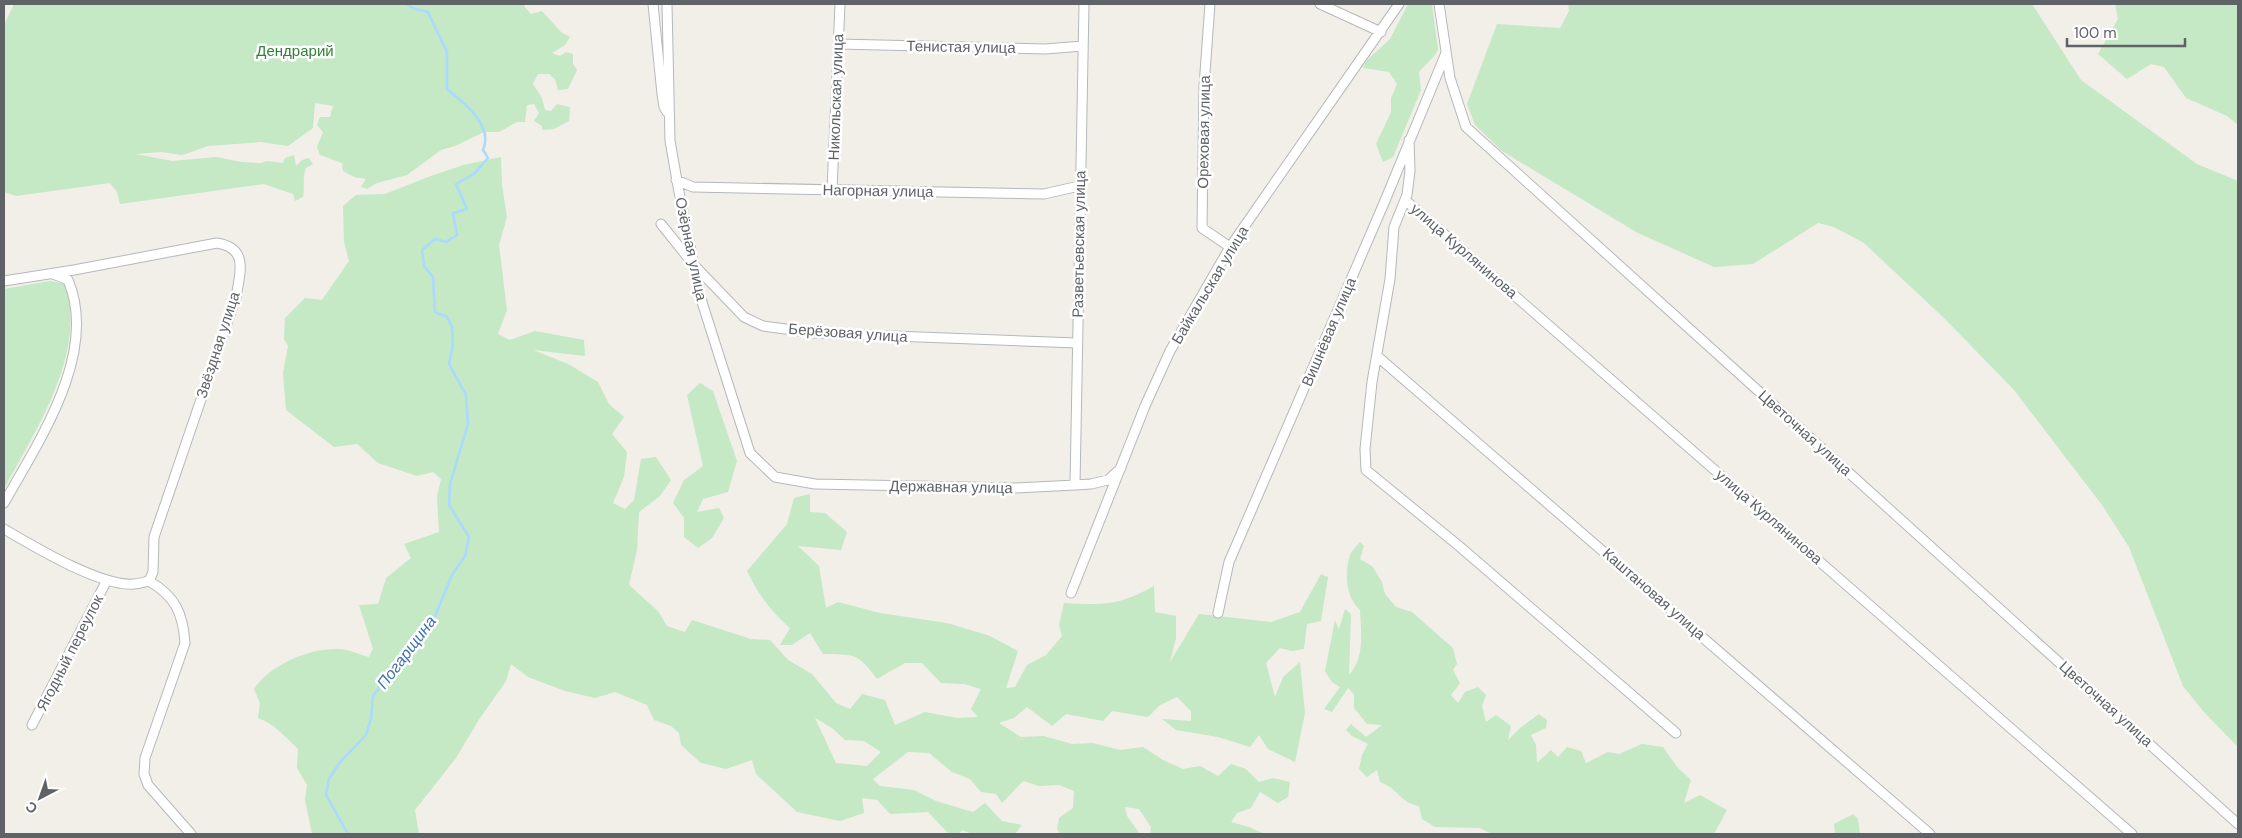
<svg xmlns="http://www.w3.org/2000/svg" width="2242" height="838" font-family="'DM Sans',sans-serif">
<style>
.green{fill:#c5e8c5;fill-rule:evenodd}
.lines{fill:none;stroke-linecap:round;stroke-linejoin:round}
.stream{stroke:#aadaff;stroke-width:2.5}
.minor-casing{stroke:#b5b8bc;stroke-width:11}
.minor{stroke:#fff;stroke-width:9}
.labels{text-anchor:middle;stroke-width:5;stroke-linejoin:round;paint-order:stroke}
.street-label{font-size:15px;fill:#5f6368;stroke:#fff}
.park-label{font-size:15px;fill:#348238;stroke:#fff}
.water-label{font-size:16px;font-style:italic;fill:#4174aa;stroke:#fff}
</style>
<rect width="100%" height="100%" fill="#f1efe8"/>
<path class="green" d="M 14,4 L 527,4 L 524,6 L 531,14 L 542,11 L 561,32 L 570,37 L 565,45 L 552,53 L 560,56 L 566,52 L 573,54 L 573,64 L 577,70 L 568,89 L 558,90 L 555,79 L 549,74 L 538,74 L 533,84 L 542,98 L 545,110 L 551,111 L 557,104 L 570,107 L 569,121 L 554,129 L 542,130 L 542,126 L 534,121 L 539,113 L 534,104 L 527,105 L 525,122 L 517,122 L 499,132 L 484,132 L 455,146 L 441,150 L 407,175 L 377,183 L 367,189 L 361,187 L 366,179 L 354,177 L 343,171 L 342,163 L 320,155 L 317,147 L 323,132 L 317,125 L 320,117 L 330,117 L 333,106 L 315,103 L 313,128 L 288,146 L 261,142 L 208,146 L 182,155 L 161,152 L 136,154 L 172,161 L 217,157 L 241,162 L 261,163 L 267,161 L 283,163 L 285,158 L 294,155 L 296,166 L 302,160 L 309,158 L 313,164 L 306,168 C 302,177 305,187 303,197 L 295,201 L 293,194 L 264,184 L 120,204 L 117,192 L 110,183 L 16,196 L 4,192 L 4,25 Z
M 1408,4 L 1432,4 L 1438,50 L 1435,55 L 1419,72 L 1421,90 L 1393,157 L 1383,162 L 1376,144 L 1391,112 L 1391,98 L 1397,84 L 1389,72 L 1363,68 L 1366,61 L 1390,39 Z
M 1568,4 L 2032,4 L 2081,80 L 2197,164 L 2238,181 L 2238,747 L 2203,711 L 2183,686 L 2129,547 L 2102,505 L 2014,390 L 1945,319 L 1864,243 L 1834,227 L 1818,223 L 1753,264 L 1714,267 L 1636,232 L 1502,151 L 1475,125 L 1467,104 L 1497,24 L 1560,28 L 1569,11 Z
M 2115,4 L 2238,4 L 2238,125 L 2227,116 L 2186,98 L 2164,67 L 2151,64 L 2127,79 L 2098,54 L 2118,19 Z
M 501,157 L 502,185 L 507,217 L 499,245 L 507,310 L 498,334 L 510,340 L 535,331 L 584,340 L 585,356 L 533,350 L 568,364 L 598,382 L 609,404 L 624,417 L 612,434 L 627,452 L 624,477 L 613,503 L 625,509 L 634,500 L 641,459 L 656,457 L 671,480 L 660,496 L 639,512 L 637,550 L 629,585 L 658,611 L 667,626 L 685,632 L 692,620 L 751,639 L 770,640 L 788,660 L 812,674 L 836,703 L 850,709 L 862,694 L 885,700 L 895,725 L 925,712 L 957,718 L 978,717 L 971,709 L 981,689 L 964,684 L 941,683 L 922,663 L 905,663 L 877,679 C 857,652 855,655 823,654 L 810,633 L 792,645 L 780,645 L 790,628 C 771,612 758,594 747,571 L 787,524 L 794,498 L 810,494 L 810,512 L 825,513 L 847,532 L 841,550 L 798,546 L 819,566 L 826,608 L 838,602 L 880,613 L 947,623 L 990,636 L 1018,651 L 1006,688 L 1015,687 L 1027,665 L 1046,655 L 1062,636 L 1059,625 L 1064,603 C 1104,605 1118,606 1154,586 L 1155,612 L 1176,616 L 1176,638 L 1170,662 L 1199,614 L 1271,622 L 1300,612 L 1321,574 L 1328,577 L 1321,621 L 1307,624 L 1304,649 L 1292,651 L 1280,648 L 1266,663 L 1275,697 L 1283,677 L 1300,662 L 1305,713 L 1295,762 L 1268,749 L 1259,735 L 1250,747 L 1218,737 L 1176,730 L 1162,719 L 1191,721 L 1191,711 L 1177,697 L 1160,705 L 1148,717 L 1112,711 L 1103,721 L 1066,714 L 1052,726 L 1027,707 L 1014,718 L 999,723 L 1021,737 L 1044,736 L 1072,744 L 1093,743 L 1120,750 L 1143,747 L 1163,760 L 1183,769 L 1200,766 L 1218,776 L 1231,764 L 1246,769 L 1259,782 L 1273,778 L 1290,782 L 1288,797 L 1278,803 L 1260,792 L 1251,808 L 1237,813 L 1231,822 L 1249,827 L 1265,834 L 1150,834 L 1151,827 L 1139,809 L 1125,807 L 1127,816 L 1140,834 L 1060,834 L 1057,829 L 1059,818 L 1073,808 L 1074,791 L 1059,785 L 1039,786 L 1023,781 L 1002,803 L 996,794 L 981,792 L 970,779 L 952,772 L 929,753 L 908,752 L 873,779 L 880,786 L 914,790 L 936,801 L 973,812 L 985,803 L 1002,821 L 1022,825 L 1015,834 L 972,834 L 963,830 L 958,834 L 949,834 L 928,812 L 890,814 L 877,800 L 862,798 L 864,813 L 840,821 L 797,812 L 756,774 L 752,760 L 726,769 L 701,763 L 681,745 L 679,733 L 671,726 L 654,720 L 647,705 L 615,692 L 595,698 L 565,691 L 528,677 L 511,664 L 506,681 L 478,721 L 456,758 L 415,810 L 419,834 L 312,834 L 305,800 L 307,785 L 297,768 L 298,749 C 286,738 275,724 258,718 L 260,703 L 254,689 C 271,664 309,648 339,649 C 348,649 360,655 369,657 L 373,649 L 359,605 L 378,604 L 386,578 L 411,558 L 404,544 L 439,532 L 437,497 L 441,479 L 433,472 L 417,476 L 378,463 L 357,444 L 334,447 L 286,410 L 283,373 L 288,346 L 284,339 L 285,318 L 305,298 L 322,300 L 349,261 L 344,242 L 343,206 L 356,195 L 385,194 L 428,177 L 463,165 ZM 815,718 L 832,728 L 845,740 L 864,741 L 881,752 L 867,766 L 836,763 Z
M 50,281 L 65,284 C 88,352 35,431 4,489 L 4,289 Z
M 700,383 L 713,391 L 737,461 L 728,492 L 703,499 L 697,512 L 719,508 L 724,518 L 712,538 L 698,548 L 684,537 L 684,518 L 673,503 L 684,480 L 703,466 L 687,395 Z
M 1360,542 L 1364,546 L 1360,559 L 1372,566 L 1382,582 L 1385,594 L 1396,607 L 1412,612 L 1453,648 L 1457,664 L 1453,670 L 1460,683 L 1451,695 L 1458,703 L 1465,692 L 1478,687 L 1486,695 L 1482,706 L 1486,722 L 1496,715 L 1511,726 L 1508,740 L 1520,728 L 1539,714 L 1547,720 L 1546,728 L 1531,735 L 1536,745 L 1537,763 L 1551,750 L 1558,757 L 1567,747 L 1581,751 L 1586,763 L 1608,752 L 1619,754 L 1642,744 L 1663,747 L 1677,767 L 1691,780 L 1684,803 L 1700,795 L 1727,810 L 1714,834 L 1492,834 L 1480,828 L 1435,827 L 1422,819 L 1419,806 C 1400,803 1398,788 1380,782 L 1377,770 L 1367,777 L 1359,769 L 1362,755 L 1368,744 L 1352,736 L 1346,730 L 1351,724 L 1366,737 L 1382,725 L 1367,724 L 1354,708 L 1354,694 L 1348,688 L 1332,712 L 1324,709 L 1340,687 L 1332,682 L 1325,671 L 1335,620 L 1339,629 L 1345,609 L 1351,614 L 1349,675 C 1365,658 1361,632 1360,610 C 1346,598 1344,573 1350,555 C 1352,550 1357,546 1360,542 Z
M 1853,814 L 1858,819 L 1860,834 L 1835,834 L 1834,824 Z"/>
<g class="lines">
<path class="stream" d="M 348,834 L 326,795 L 329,779 L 340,762 L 366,735 L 371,719 L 373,696 L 418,635 L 433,621 L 452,575 L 465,556 L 469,537 L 449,505 L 450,484 L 468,424 L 466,395 L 449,364 L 453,344 L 452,327 L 447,317 L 435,312 L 433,277 L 424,266 L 422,250 L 435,239 L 446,242 L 457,235 L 453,213 L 467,209 L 456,184 L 474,174 L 488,158 L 483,150 C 494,125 463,102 447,89 L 447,52 L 428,12 L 412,8 L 407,4"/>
<defs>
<path id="minor" d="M 653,4 L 662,94 L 664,107 L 667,112
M 667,4 L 670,141 L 679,192 L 701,299 L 750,453 L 775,477 L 815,484 L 1015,488 L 1075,485 L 1091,484 L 1108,480 L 1121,468
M 1210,4 L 1204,86 L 1202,228 L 1230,247
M 1320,4 L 1381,32
M 1439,4 L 1450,78 L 1466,127 L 2238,824
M 838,44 L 1045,49 L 1083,46
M 1409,140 L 1410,171 L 1407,195 L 1394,227 L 1390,279 L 1372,382 L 1365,449 L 1366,470 L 1459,546 L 1676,733
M 676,180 L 693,187 L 1044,194 L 1079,186
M 832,190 L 840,4
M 1405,200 L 2132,834
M 661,224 L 694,265 L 744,317 L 763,326 L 815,333 L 1077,343
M 4,281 L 74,270 L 217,243 C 249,248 240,273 236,297 L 154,537 L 153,572 L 149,581
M 1377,356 L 1930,834
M 1075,485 L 1084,4
M 4,503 C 39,441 99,353 68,280 L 53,274
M 4,529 C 33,546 101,587 134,584 C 139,584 144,582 149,581 C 175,596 183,613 185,643 L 145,758 L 144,774 L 148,785 L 191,834
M 1071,593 L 1145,406 L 1170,351 L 1230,247 L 1399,4
M 1218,613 L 1229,562 L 1384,203 L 1446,53
M 32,725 L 107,580"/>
</defs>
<use href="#minor" class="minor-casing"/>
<use href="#minor" class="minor"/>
</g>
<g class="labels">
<g class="street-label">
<text transform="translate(961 47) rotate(1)" y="5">Тенистая улица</text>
<text transform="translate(836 97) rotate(-88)" y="5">Никольская улица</text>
<text transform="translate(1204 132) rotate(-89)" y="5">Ореховая улица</text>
<text transform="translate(878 191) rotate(1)" y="5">Нагорная улица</text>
<text transform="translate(1079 244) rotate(-89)" y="5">Разветьевская улица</text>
<text transform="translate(691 249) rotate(78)" y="5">Озёрная улица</text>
<text transform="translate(1464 251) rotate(41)" y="5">улица Курлянинова</text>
<text transform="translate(1210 285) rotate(-59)" y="5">Байкальская улица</text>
<text transform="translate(1329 332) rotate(-67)" y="5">Вишнёвая улица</text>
<text transform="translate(848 333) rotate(4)" y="5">Берёзовая улица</text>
<text transform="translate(218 345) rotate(-72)" y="5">Звёздная улица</text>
<text transform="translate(1805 433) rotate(42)" y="5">Цветочная улица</text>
<text transform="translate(951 487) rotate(1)" y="5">Державная улица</text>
<text transform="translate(1769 517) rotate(41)" y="5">улица Курлянинова</text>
<text transform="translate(1654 594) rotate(41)" y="5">Каштановая улица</text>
<text transform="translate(70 653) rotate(-63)" y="5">Ягодный переулок</text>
<text transform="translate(2106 704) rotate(42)" y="5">Цветочная улица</text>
</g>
<g class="park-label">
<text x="295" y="56">Дендрарий</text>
</g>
<g class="water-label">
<text transform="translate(406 652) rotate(-53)" y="6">Погарщина</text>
</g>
</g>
<rect width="2242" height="838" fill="none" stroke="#5f6368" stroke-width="10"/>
<g transform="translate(40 798) rotate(221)" stroke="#ffffff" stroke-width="4" paint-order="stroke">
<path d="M0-4L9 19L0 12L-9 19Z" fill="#5f6368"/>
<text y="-8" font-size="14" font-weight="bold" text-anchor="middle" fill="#5f6368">С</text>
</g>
<path d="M2067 38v8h118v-8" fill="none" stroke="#5f6368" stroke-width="2.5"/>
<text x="2074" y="38" font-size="15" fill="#5f6368" stroke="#ffffff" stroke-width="4" paint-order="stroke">100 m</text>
</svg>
